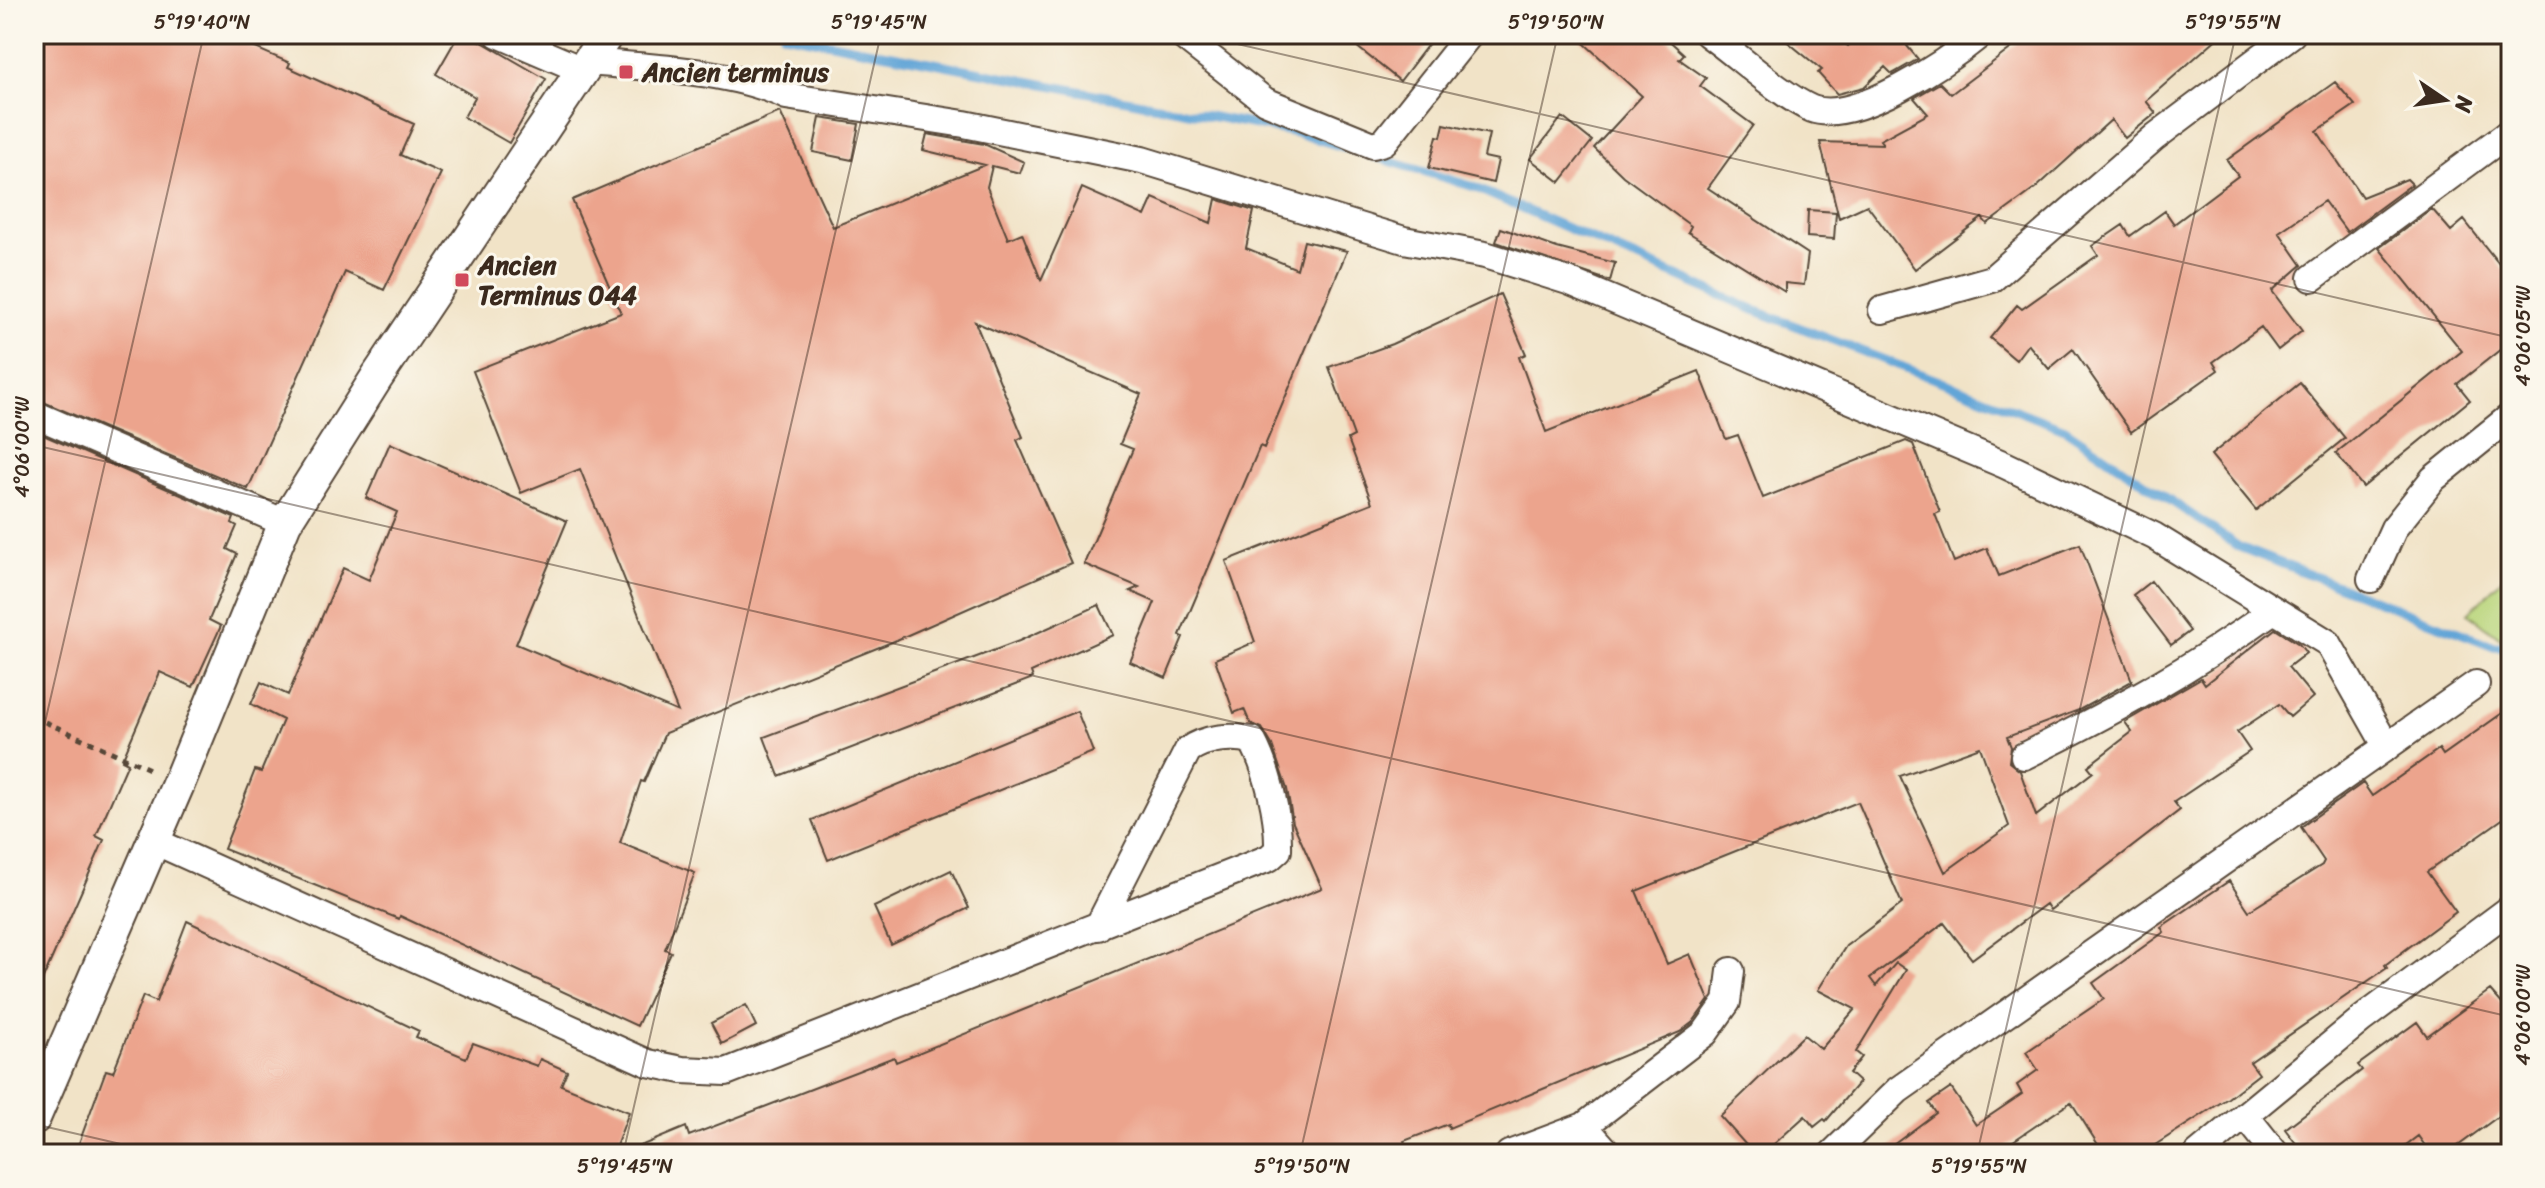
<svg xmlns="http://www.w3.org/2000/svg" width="2545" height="1188" font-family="Sriracha,sans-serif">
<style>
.green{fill:#b9d57b;stroke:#7a804c;stroke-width:2}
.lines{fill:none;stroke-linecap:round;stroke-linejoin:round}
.stream{stroke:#62a5d7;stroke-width:9}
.building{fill:#eca48d;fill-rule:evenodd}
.minor-casing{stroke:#564637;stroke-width:30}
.tertiary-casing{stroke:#564637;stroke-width:36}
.path{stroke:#564637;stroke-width:5;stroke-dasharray:6 6;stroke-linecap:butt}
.minor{stroke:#fff;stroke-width:26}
.tertiary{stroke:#fff;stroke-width:32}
.ticks{fill:none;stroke:#3b2a1e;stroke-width:2;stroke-opacity:0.45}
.poi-dot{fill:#d1495b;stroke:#fbf7ec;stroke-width:3}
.labels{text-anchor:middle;stroke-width:6;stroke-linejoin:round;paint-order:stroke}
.poi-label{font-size:26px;font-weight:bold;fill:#3b2a1e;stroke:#fbf7ec;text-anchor:start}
.neatline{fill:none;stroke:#3b2a1e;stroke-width:3}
.ticks-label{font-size:20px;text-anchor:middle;fill:#3b2a1e}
</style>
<rect width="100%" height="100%" fill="#fbf7ec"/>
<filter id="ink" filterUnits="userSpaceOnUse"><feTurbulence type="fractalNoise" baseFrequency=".0125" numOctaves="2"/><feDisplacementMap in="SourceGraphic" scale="16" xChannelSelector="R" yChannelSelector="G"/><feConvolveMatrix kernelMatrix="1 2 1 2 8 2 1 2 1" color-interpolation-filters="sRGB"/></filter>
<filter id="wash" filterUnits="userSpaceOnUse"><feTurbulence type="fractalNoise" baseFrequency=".006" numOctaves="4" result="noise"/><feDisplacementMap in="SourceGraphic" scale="32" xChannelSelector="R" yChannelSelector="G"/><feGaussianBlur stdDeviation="1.8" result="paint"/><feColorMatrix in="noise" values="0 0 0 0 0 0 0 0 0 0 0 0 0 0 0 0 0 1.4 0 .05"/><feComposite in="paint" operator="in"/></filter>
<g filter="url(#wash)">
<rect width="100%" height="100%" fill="#f1e3c7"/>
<path class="green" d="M 2511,570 L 2511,639 L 2503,640 L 2468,613 Z"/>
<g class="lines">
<path class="stream" d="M 784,34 L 1297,133 L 1471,186 L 1754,310 L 2065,429 L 2239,547 L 2494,646 L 2511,647"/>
</g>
<g id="blocks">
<path class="building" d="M 34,34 L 216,34 L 236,43 L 237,40 L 290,63 L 288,67 L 414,124 L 400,155 L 441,173 L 384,290 L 345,272 L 248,489 L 34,398 Z
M 459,34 L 468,34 L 546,79 L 509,143 L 464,117 L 475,97 L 436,74 Z
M 1341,34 L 1436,34 L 1400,81 Z
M 1574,34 L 1662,34 L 1684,54 L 1679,59 L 1706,78 L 1700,86 L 1753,125 L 1708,188 L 1808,254 L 1804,285 L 1785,283 L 1785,292 L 1688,232 L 1691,226 L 1623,176 L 1594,148 L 1642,96 Z
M 1778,34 L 1833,34 L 1848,46 L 1860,34 L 1920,34 L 1907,46 L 1918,59 L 1892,74 L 1885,67 L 1864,87 L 1837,94 L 1818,73 L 1822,70 Z
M 2030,34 L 2222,34 L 2146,101 L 2156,113 L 2125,138 L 2111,120 L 2036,188 L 1987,224 L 1982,218 L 1915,269 L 1867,205 L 1839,218 L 1820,142 L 1883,144 L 1880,140 L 1928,114 L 1914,98 L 1940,83 L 1951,94 Z
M 2335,82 L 2355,105 L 2317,131 L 2362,197 L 2407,179 L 2412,184 L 2347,232 L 2324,201 L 2279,232 L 2302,265 L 2272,291 L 2302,331 L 2278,350 L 2261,327 L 2213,362 L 2218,370 L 2131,432 L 2073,349 L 2049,369 L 2028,344 L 2016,360 L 1990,338 L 2017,305 L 2022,309 L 2098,255 L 2092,246 L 2123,225 L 2130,236 L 2165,211 L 2174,224 L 2238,176 L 2227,160 Z
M 780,112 L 833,227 L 985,165 L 923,150 L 927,134 L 984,144 L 1024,162 L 1020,173 L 992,166 L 987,187 L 1008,239 L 1022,233 L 1041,280 L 1082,188 L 1145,216 L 1153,198 L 1211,223 L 1216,199 L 1254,211 L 1246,248 L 1297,269 L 1304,241 L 1347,251 L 1264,448 L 1260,446 L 1180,635 L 1183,637 L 1166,678 L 1130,662 L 1155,602 L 1130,591 L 1139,587 L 1084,564 L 1133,449 L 1120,444 L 1141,394 L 975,322 L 1023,437 L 1017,440 L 1071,563 L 892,642 L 665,733 L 644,782 L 641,781 L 620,843 L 695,873 L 665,949 L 671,952 L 637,1026 L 400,916 L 399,919 L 224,849 L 255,770 L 261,772 L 283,720 L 251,704 L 261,682 L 288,695 L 343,568 L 369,580 L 397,512 L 366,498 L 390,443 L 567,521 L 516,644 L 678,712 L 580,469 L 521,493 L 473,371 L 621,313 L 572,200 Z
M 1562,117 L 1592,141 L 1560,182 L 1530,159 Z
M 820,118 L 859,124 L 852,160 L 813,152 Z
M 1444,124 L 1489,134 L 1484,157 L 1498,160 L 1493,183 L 1429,168 L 1437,136 L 1441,137 Z
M 2432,209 L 2451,231 L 2464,220 L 2511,279 L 2511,341 L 2457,384 L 2470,400 L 2363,487 L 2336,453 L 2462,351 L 2379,248 Z
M 1808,210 L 1836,212 L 1834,239 L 1807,237 Z
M 1501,228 L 1557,248 L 1615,263 L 1610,281 L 1496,242 Z
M 1500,294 L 1526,354 L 1519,357 L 1546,432 L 1699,371 L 1726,439 L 1738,435 L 1763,498 L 1906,441 L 1913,444 L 1940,512 L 1935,514 L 1954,562 L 1987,548 L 1999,576 L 2080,544 L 2132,681 L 2079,710 L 2007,737 L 2011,747 L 2009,762 L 2020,771 L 2036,816 L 2093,772 L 2088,766 L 2132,732 L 2125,722 L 2201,678 L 2205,684 L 2275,629 L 2299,644 L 2306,653 L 2288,667 L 2313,697 L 2290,717 L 2279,704 L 2237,732 L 2250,751 L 2174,802 L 2180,810 L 2050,910 L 2046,904 L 1972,959 L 1944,923 L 1870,978 L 1876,986 L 1896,963 L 1906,970 L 1856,1052 L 1862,1057 L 1849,1073 L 1859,1082 L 1826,1121 L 1824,1119 L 1814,1127 L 1805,1116 L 1763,1154 L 1754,1154 L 1720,1116 L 1804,1035 L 1821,1049 L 1855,1009 L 1818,990 L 1846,946 L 1902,904 L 1858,802 L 1636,891 L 1667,964 L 1690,954 L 1709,1000 L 1693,1022 L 1680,1032 L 1449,1128 L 1448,1124 L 1404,1141 L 1409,1154 L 621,1154 L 686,1127 L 689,1136 L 894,1057 L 896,1062 L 1322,888 L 1293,823 L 1287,789 L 1272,745 L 1262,728 L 1250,723 L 1244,709 L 1234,713 L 1215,659 L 1255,642 L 1226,561 L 1372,503 L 1348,439 L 1354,436 L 1329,367 L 1392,344 ZM 1980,747 L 2009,826 L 1945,872 L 1900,776 Z
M 2300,383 L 2345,438 L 2256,510 L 2211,455 Z
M 34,431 L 234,518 L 232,523 L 237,526 L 227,549 L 237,554 L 209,620 L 221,626 L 193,687 L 160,672 L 122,760 L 128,763 L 96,836 L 104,840 L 34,999 Z
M 2151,581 L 2190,631 L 2171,645 L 2133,595 Z
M 1099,605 L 1113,635 L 1031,672 L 1033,678 L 779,776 L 764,737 L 1019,641 Z
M 2511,707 L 2511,813 L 2427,872 L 2456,912 L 2385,965 L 2387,968 L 2250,1062 L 2259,1074 L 2228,1098 L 2141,1154 L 2104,1154 L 2071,1102 L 1994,1154 L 1881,1154 L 1936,1113 L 1929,1103 L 1951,1088 L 1976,1125 L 2022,1094 L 2017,1085 L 2038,1070 L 2026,1052 L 2104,999 L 2093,983 L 2164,932 L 2161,927 L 2229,881 L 2249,911 L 2322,865 L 2324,861 L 2301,827 L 2363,783 L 2372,796 L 2439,749 L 2443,755 Z
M 1077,711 L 1093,752 L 828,860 L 812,820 Z
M 951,870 L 969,908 L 891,945 L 874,907 Z
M 187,921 L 419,1031 L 416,1037 L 466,1058 L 473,1043 L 537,1066 L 540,1059 L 567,1071 L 561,1085 L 629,1112 L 613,1154 L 75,1154 L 106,1070 L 113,1072 L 143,996 L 156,1002 Z
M 2490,990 L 2511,1014 L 2511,1107 L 2447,1154 L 2431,1154 L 2418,1136 L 2394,1154 L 2304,1154 L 2285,1129 L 2362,1070 L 2358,1065 L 2417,1022 L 2427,1036 Z
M 746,1005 L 756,1026 L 722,1044 L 711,1023 Z"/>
</g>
</g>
<g filter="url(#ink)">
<use href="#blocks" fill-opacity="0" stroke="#564637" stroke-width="2"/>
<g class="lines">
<defs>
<path id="minor" d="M 498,34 L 582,70
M 1180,34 L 1265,101 L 1373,145 L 1384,142 L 1470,34
M 1708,34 C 1736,54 1783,97 1812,109 C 1855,125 1948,61 1981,34
M 588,62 C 645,67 735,70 786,96 L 964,124 L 1142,160 L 1404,240 L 1485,255 L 1568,281 L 2005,465 L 2154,536 L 2328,643 L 2387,747
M 2312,278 L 2511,131
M 1882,310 L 1992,279 L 2155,137 L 2292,34
M 34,414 L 285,523
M 2371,579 L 2394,528 L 2433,479 L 2511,416
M 2024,756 C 2111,713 2194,668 2272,611
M 154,841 L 648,1063 L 682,1070 L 726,1072 L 1269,858 L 1278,850 C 1279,816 1268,770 1252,740 C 1231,735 1205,738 1188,750 L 1098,927
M 2245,1115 L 2276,1154
M 1584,1126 L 1609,1154
M 1509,1154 L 1584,1126 L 1705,1033 L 1727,1002 L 1731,971
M 1832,1154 L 1898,1090 L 2476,684
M 2198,1154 L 2362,1019 L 2511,908"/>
<path id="tertiary" d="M 34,1118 L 179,782 L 285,523 L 377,377 L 607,34"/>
</defs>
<use href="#minor" class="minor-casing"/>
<use href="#tertiary" class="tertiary-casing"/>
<path class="path" d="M 34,717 L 154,771"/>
<use href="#minor" class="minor"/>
<use href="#tertiary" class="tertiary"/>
</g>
</g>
<path class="ticks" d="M 1194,34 L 2511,338M 34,445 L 2511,1017M 34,770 L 204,34M 34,1124 L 164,1154M 623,1154 L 881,34M 1300,1154 L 1558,34M 1977,1154 L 2236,34"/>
<g class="poi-dot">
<rect x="618" y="64" width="16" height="16" rx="4"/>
<rect x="454" y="272" width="16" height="16" rx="4"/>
</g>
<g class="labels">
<g class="poi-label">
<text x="642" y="81">Ancien terminus</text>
<text x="478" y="274">Ancien<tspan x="478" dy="30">Terminus 044</tspan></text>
</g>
</g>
<rect width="2545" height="1188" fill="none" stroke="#fbf7ec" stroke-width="88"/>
<g transform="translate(2445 100) rotate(103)" stroke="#fbf7ec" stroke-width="6" paint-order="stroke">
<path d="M0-6L14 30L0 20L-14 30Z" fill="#3b2a1e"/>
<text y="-12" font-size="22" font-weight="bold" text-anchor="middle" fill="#3b2a1e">N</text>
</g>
<rect x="44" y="44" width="2457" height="1100" class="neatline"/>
<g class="ticks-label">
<text x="202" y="29">5°19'40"N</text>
<text x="879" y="29">5°19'45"N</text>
<text x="1556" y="29">5°19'50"N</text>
<text x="2233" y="29">5°19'55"N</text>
<text transform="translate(2523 336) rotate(-90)" y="7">4°06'05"W</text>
<text transform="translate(22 447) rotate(-90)" y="7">4°06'00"W</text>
<text transform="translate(2523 1015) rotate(-90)" y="7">4°06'00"W</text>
<text x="625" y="1173">5°19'45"N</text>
<text x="1302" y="1173">5°19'50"N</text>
<text x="1979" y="1173">5°19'55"N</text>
</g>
</svg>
